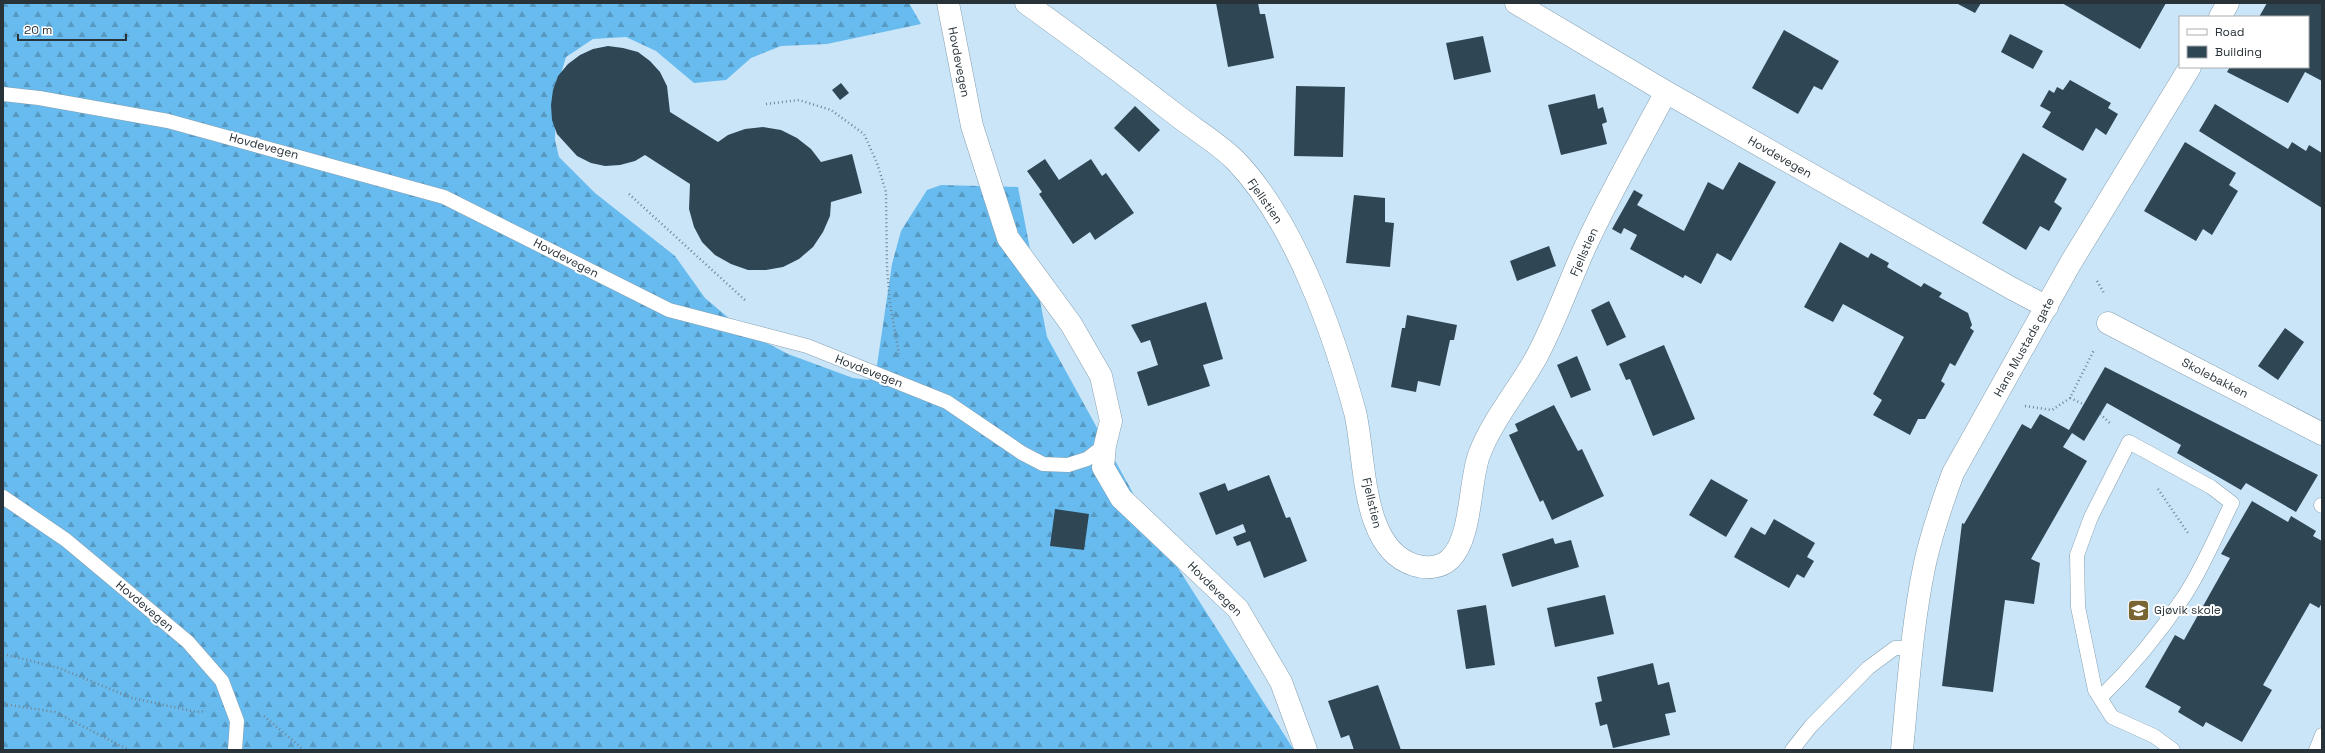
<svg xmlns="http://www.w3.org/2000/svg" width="2325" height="753" font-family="'Space Grotesk',sans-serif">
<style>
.forest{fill:url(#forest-firs)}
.building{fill:#2f4655}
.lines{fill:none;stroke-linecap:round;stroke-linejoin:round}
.lane-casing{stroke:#86a0b1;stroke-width:15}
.street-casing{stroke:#86a0b1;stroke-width:23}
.secondary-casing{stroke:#86a0b1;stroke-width:23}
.path{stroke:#728490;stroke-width:2.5;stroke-dasharray:1 3;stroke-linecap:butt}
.lane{stroke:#fff;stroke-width:14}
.street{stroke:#fff;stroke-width:22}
.secondary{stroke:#fff;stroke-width:22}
.labels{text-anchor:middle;stroke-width:4;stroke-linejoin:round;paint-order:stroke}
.street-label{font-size:12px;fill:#273239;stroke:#fff}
.poi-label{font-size:12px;fill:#273239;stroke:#fff;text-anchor:start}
</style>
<defs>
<pattern id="forest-firs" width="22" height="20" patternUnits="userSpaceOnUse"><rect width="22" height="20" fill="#68bbee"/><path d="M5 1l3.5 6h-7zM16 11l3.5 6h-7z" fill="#5699c2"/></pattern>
</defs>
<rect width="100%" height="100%" fill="#cae5f8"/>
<path class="forest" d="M 3,3 L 909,3 L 921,24 L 827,44 L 781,46 L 751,58 L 726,80 L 694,83 L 656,51 L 626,37 L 593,39 L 566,57 L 556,90 L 555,140 L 559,157 L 595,193 L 675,256 L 705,298 L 744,331 L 788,354 L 853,378 L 869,380 L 877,365 L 892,264 L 901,231 L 927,190 L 941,185 L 1018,187 L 1047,337 L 1150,524 L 1294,750 L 3,750 Z"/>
<path class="building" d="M 1216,3 L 1258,3 L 1260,14 L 1265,14 L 1274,58 L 1228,67 Z
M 1956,3 L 1981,3 L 1975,13 Z
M 2062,3 L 2166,3 L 2140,49 Z
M 2267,3 L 2322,4 L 2322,81 L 2305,72 L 2288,103 L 2227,72 L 2230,67 L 2308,67 L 2308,17 L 2259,17 Z
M 1784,30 L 1839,61 L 1822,90 L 1814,86 L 1798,114 L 1752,88 Z
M 2010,34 L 2043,51 L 2033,69 L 2001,52 Z
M 1483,36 L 1491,72 L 1454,80 L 1446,43 Z
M 608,46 L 623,48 L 638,52 L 650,61 L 660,72 L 667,86 L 670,112 L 718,142 L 728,135 L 745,129 L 763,127 L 781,130 L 797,138 L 811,149 L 821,162 L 852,154 L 862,193 L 831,202 L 830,216 L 823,232 L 813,247 L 799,259 L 783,267 L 766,270 L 748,270 L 731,264 L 715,255 L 702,242 L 694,227 L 689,209 L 690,184 L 645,155 L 635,161 L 620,165 L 605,166 L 591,163 L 577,156 L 557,134 L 552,120 L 551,105 L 553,90 L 558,76 L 568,64 L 580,55 L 593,49 Z
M 2070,80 L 2111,103 L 2108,108 L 2118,114 L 2106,135 L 2096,128 L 2083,151 L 2042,127 L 2051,112 L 2040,106 L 2049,90 L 2054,93 L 2057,87 L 2063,90 Z
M 841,83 L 849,93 L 840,100 L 832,90 Z
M 1296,86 L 1345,87 L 1343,157 L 1294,156 Z
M 1595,94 L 1598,109 L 1603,107 L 1607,122 L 1602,124 L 1607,144 L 1561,155 L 1548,105 Z
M 2215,104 L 2288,149 L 2292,142 L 2306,151 L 2309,145 L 2322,153 L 2322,208 L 2199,131 Z
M 1135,106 L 1160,130 L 1139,152 L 1114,128 Z
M 2185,142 L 2236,173 L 2229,185 L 2238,191 L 2212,235 L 2203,229 L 2196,241 L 2144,211 Z
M 2023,153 L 2067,179 L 2054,202 L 2062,208 L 2049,231 L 2040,226 L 2026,250 L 1982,223 Z
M 1045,159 L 1059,180 L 1091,159 L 1102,176 L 1106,173 L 1134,213 L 1095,240 L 1090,232 L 1073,244 L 1039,194 L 1042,192 L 1027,171 Z
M 1739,162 L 1776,182 L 1731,261 L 1717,253 L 1701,284 L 1685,275 L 1683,278 L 1630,249 L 1637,235 L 1624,228 L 1621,234 L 1612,229 L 1634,190 L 1643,195 L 1637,205 L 1684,231 L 1708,182 L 1723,190 Z
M 1354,195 L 1385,198 L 1385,222 L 1394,223 L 1390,267 L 1346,263 Z
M 1840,242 L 1868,258 L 1871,253 L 1889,263 L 1887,267 L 1921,287 L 1924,283 L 1942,293 L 1939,297 L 1968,313 L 1972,325 L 1970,328 L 1974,331 L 1955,366 L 1950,363 L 1941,381 L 1945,384 L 1925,419 L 1918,419 L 1910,435 L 1873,415 L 1882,400 L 1873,394 L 1904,337 L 1843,304 L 1833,322 L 1804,307 Z
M 1549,246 L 1556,266 L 1517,281 L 1510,261 Z
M 1609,301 L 1626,337 L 1607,346 L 1591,310 Z
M 1206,302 L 1223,359 L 1203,365 L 1210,386 L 1148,406 L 1137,372 L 1158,365 L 1150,340 L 1141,343 L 1131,325 Z
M 1407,315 L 1457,325 L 1454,340 L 1450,340 L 1440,386 L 1418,381 L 1416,392 L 1391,387 L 1402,328 L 1405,328 Z
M 2285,328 L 2304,342 L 2278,380 L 2258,366 Z
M 1664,345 L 1695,419 L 1653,436 L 1630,379 L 1626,380 L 1619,364 Z
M 1577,356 L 1591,390 L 1571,398 L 1557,365 Z
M 2105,367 L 2318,475 L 2296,512 L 2246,483 L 2241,490 L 2177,453 L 2181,445 L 2107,403 L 2084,441 L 2072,433 L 2063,447 L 2087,461 L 2031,559 L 2040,563 L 2034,604 L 2005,600 L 1993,692 L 1942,686 L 1962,523 L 1964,524 L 2022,424 L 2031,429 L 2040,414 L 2069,430 Z
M 1554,405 L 1578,451 L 1582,449 L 1604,496 L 1552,520 L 1543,500 L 1540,502 L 1509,435 L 1518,431 L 1515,424 Z
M 1269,475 L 1286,518 L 1290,517 L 1307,561 L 1264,578 L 1250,541 L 1237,546 L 1233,537 L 1246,532 L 1243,524 L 1216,535 L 1199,493 L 1225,483 L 1228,491 Z
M 1711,479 L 1748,500 L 1726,537 L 1689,515 Z
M 2252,501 L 2288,522 L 2291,516 L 2316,531 L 2313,536 L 2322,541 L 2322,603 L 2319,608 L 2310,603 L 2263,685 L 2272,690 L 2242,742 L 2206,722 L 2203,727 L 2178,712 L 2181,707 L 2145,687 L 2175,635 L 2184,640 L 2230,558 L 2221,554 Z
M 1055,509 L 1089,514 L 1084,550 L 1050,546 Z
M 1774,519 L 1815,543 L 1807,557 L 1814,561 L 1804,578 L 1797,574 L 1789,588 L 1734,557 L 1751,527 L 1765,535 Z
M 1553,538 L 1555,544 L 1571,540 L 1579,567 L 1512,587 L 1502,554 Z
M 1605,595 L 1614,634 L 1555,647 L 1547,608 Z
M 1486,605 L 1495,665 L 1466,669 L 1457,610 Z
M 1653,663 L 1658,685 L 1669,682 L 1676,712 L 1665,714 L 1670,735 L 1613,748 L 1607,724 L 1600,726 L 1595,703 L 1602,701 L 1597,677 Z
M 1378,685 L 1401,750 L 1354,750 L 1349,735 L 1341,738 L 1328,701 Z"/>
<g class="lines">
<defs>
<path id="lane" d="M 3,94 L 39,98 L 168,121 L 444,197 L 669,310 L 807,346 L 947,402 L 1022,453 L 1043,464 L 1068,465 L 1087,459 L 1105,445
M 3,497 L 66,540 L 188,642 L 222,681 L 237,721 L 235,750
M 2321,505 L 2322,506
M 2100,698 C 2131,668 2159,634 2183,598 C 2203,568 2216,535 2232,503 L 2211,487 L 2129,442 L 2091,517 L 2077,555 L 2078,607 L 2095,690 L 2112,717 L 2154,736 L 2173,750
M 1792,750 L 1811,726 L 1868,668 L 1895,648 L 1911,648
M 2316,750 L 2322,735"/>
<path id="street" d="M 948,3 L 972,126 L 1008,238 L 1071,324 L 1101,376 L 1111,421 L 1105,445 L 1103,467 L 1121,498 L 1238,609 L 1281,682 L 1306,750
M 1026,3 C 1076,39 1126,76 1175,114 C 1194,129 1218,143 1235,160 C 1294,221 1333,331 1355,412 C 1366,457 1360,548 1414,565 C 1426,569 1441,568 1450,559 C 1472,538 1469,483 1479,455 C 1492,420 1519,389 1537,356 C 1556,320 1569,282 1586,245 C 1610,193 1639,143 1666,92
M 1516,3 L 1666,92 L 2011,288 L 2047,307
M 2108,323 L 2322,434"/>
<path id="secondary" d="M 2220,17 L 2228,3
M 1902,750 C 1908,688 1912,624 1925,563 C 1932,532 1942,503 1953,473 L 2070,264 L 2190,67"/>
</defs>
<use href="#lane" class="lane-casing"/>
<use href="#street" class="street-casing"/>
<use href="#secondary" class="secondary-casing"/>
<path class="path" d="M 766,104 L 799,100 L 831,110 L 864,134 L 877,163 L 886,192 L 887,268 L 890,304 L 899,354
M 629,194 L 746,301
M 2097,281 L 2104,293
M 2070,398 L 2083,404
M 2025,406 L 2052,410 L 2070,398 L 2094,350
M 2100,414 L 2111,424
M 2158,489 L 2188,533
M 3,654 L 59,668 L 132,698 L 196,712 L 206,711
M 3,704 L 55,712 L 129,750
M 264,716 L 304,750"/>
<use href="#lane" class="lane"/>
<use href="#street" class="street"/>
<use href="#secondary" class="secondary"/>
</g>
<defs>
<symbol id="school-square" viewBox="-11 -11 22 22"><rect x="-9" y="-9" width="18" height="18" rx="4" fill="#796534" stroke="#fff"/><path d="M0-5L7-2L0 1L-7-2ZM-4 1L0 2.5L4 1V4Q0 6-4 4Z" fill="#fff"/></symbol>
</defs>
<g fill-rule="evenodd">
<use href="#school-square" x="2126" y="598" width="25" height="25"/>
</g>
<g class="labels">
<g class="street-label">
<text transform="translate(959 62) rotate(79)" y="4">Hovdevegen</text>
<text transform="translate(264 146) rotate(15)" y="4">Hovdevegen</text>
<text transform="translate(1780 157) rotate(30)" y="4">Hovdevegen</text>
<text transform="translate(1265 201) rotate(55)" y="4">Fjellstien</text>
<text transform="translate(1584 252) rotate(-66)" y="4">Fjellstien</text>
<text transform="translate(566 258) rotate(27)" y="4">Hovdevegen</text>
<text transform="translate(2024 347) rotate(-61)" y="4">Hans Mustads gate</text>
<text transform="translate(869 371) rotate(21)" y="4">Hovdevegen</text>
<text transform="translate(2215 378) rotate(27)" y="4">Skolebakken</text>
<text transform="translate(1372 503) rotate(77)" y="4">Fjellstien</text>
<text transform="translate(1215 589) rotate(45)" y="4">Hovdevegen</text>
<text transform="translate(145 606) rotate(40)" y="4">Hovdevegen</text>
</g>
<g class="poi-label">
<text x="2154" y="614">Gjøvik skole</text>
</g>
</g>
<rect width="2325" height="753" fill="none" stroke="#273239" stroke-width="8"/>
<rect x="2179" y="16" width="130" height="52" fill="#ffffff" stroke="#a9adb0"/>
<rect x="2187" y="29" width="20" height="6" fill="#ffffff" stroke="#a9adb0"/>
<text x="2215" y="36" font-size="12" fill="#273239">Road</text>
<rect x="2187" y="46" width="20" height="12" fill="#2f4655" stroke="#a9adb0"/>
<text x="2215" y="56" font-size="12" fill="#273239">Building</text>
<path d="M18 34v6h108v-6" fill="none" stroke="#273239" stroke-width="2"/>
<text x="24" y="34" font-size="12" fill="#273239" stroke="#ffffff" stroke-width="3" paint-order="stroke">20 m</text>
</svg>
